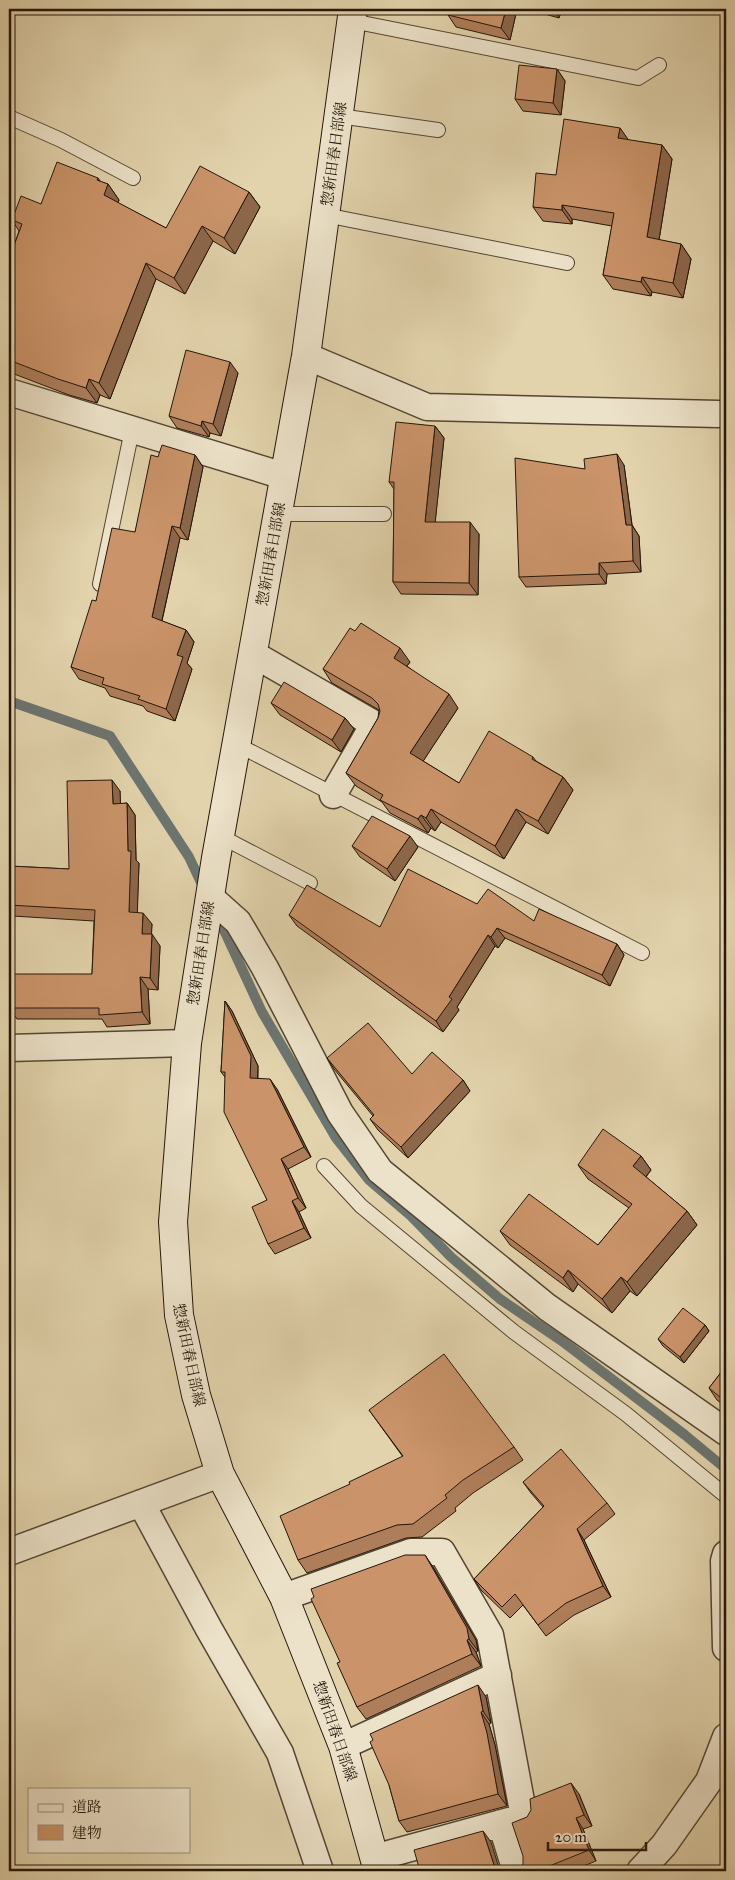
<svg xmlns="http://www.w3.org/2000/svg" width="735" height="1880" font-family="'IM FELL Great Primer','Noto Serif JP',serif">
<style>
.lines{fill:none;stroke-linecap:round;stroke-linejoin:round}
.stream{stroke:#6b7571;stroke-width:10}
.lane-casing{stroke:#544532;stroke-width:16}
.street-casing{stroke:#544532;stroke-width:29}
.secondary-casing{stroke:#241609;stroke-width:30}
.lane{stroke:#ece2c9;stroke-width:14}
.street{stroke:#ece2c9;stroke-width:26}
.secondary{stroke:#ece2c9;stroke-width:28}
.wall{fill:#ae7e5a;stroke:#241609}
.shaded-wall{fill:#8d674a;stroke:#241609}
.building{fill:#ca9369;stroke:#241609}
.labels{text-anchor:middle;stroke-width:4;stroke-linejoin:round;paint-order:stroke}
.street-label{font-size:15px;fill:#241609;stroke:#ece2c9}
</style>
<rect width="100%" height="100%" fill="#e2d3ac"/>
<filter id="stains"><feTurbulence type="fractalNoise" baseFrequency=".004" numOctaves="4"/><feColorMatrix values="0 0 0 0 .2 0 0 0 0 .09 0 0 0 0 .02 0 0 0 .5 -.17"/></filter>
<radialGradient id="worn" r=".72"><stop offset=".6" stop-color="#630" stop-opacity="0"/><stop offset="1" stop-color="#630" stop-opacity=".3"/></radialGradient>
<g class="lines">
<path class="stream" d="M 9,701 L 110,736 L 189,857 L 204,889
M 216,913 L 262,1012 L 336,1138 L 369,1180 L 411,1216 L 451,1257 L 500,1299 L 562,1341 L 685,1435 L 726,1469"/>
<defs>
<path id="lane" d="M 352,21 L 638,78 L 659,65
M 339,116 L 438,130
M 9,117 L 61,140 L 133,178
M 325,215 L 567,263
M 278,514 L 384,514
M 100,584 L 132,430
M 238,745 L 642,953
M 220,836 L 310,883
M 324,1166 L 361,1206 L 514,1332 L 626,1414 L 726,1496"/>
<path id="street" d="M 306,356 L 427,407 L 718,414
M 9,392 L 284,476
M 253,654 L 374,724 L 333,795
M 210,897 L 238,922 L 265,968 L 340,1113 L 380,1171 L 547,1307 L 726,1432
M 9,1048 L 187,1043
M 141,1503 L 209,1629 L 280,1753 L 320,1871
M 9,1552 L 220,1474
M 726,1554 L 724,1561 L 726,1648
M 284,1597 L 411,1552 L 442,1552 L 490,1635 L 524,1817 L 374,1858
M 343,1746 L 498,1675
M 501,1823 L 516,1871
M 640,1871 L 664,1845 L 709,1781 L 726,1737"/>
<path id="secondary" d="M 353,9 L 306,356 L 216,858 L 187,1043 L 173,1222 L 179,1315 L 196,1395 L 220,1474 L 284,1597 L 343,1746 L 378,1871"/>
</defs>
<use href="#lane" class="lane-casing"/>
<use href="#street" class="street-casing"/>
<use href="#secondary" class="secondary-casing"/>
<use href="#lane" class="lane"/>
<use href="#street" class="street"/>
<use href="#secondary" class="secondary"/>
</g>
<path class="wall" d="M 449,9 L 517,9 L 510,40 L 456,27 L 448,15 Z
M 527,9 L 562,9 L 559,18 Z
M 557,69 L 565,81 L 561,115 L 523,111 L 515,99 Z
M 620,128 L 628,140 L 662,145 L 672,159 L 659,240 L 681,244 L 691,259 L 683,298 L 652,292 L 651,296 L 613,289 L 603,275 L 612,226 L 572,219 L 572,224 L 543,221 L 533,207 L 556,175 Z
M 101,182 L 108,184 L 119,200 L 118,203 L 166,228 L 249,192 L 260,207 L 235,254 L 213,241 L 185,294 L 156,279 L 110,399 L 100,395 L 97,403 L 69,395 L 9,372 L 9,273 L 12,265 L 9,260 L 19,231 L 12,220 L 41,204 Z
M 238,373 L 221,436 L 210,433 L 209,437 L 177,428 L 169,416 Z
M 435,426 L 444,438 L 435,522 L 479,534 L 478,595 L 401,594 L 393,582 L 394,489 L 389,482 Z
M 195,455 L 203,467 L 188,540 L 180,538 L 162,621 L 186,630 L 194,642 L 187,663 L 192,669 L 175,721 L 147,711 L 143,706 L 110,696 L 105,688 L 79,679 L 71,667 L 96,601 L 135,532 L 158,457 Z
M 624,465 L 632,525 L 639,536 L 641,572 L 607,574 L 606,584 L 526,587 L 519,577 L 585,469 Z
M 355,631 L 410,662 L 407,666 L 458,708 L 423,761 L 459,783 L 533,757 L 536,761 L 563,777 L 573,790 L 548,834 L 526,822 L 504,859 L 441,822 L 435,831 L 431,828 L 428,833 L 390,813 L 382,802 L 356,786 L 346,773 L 378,718 L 379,710 L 332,683 L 323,669 Z
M 271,703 L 345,718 L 354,729 L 341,752 L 280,715 Z
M 120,791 L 120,804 L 127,803 L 135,815 L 136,860 L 139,863 L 137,912 L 152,924 L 151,934 L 160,946 L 158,990 L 148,989 L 150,1024 L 107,1027 L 102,1019 L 17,1019 L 9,1008 L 92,974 L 94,921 L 13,916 L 9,911 L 9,866 L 69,869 Z
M 352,846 L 418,847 L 395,881 L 360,857 Z
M 477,904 L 534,921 L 617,944 L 624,955 L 610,986 L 505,938 L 498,948 L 495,946 L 457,1007 L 459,1010 L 443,1032 L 297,926 L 289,915 L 380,927 Z
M 225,1001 L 232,1011 L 258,1066 L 258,1079 L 277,1089 L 311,1157 L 288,1169 L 306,1208 L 299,1212 L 311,1238 L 275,1254 L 268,1244 L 267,1200 L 225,1077 L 221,1072 Z
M 327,1058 L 412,1074 L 463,1080 L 470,1091 L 408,1158 L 378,1130 L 370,1119 L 373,1116 L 334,1069 Z
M 641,1156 L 651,1170 L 646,1177 L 687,1211 L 697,1225 L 637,1296 L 630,1291 L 612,1313 L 578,1284 L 573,1292 L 510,1245 L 500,1231 L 598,1245 L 629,1208 L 588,1179 L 578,1165 Z
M 705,1325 L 709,1331 L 684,1363 L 663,1346 L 658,1339 Z
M 726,1366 L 726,1407 L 717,1400 L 709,1388 Z
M 369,1410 L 514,1447 L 523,1460 L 473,1493 L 455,1508 L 456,1511 L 422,1537 L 406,1538 L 307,1573 L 298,1560 L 350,1484 L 403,1457 Z
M 523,1482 L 607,1503 L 615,1514 L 584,1540 L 611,1597 L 574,1615 L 546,1636 L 523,1605 L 510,1618 L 481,1590 L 474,1579 L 543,1507 L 531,1493 Z
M 433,1567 L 476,1640 L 478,1651 L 476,1652 L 481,1666 L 366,1719 L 357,1707 L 340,1662 Z
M 486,1697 L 491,1723 L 489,1724 L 495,1745 L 507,1806 L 407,1832 L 399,1821 L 389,1785 Z
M 579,1794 L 592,1826 L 583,1829 L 596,1861 L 571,1871 L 518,1871 Z"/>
<path class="shaded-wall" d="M 506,9 L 517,9 L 510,40 L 501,28 Z
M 552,9 L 562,9 L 559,18 Z
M 557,69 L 565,81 L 561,115 L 553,103 Z
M 620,128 L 630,142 L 618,138 Z
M 662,145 L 672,159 L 657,252 L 647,237 Z
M 98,178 L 106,189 L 108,184 L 119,200 L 115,211 L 104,195 L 97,180 Z
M 249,192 L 260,207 L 235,254 L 224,238 Z
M 562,205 L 572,219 L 572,224 L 562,210 Z
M 202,226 L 213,241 L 185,294 L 174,278 Z
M 681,244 L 691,259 L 683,298 L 673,283 Z
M 146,263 L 156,279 L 110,399 L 99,383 Z
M 642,277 L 652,292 L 651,296 L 641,282 Z
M 230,362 L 238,373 L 221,436 L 213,424 Z
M 89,379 L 100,395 L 97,403 L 86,388 Z
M 202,421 L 210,433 L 209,437 L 201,426 Z
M 435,426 L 444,438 L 434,534 L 425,522 Z
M 617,454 L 624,465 L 632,525 L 639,536 L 641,572 L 633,561 L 626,525 Z
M 195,455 L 203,467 L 188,540 L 180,528 Z
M 470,522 L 479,534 L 478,595 L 469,583 Z
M 172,526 L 180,538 L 160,629 L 152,617 Z
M 599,563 L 607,574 L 606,584 L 599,574 Z
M 186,630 L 194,642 L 187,663 L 192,669 L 175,721 L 166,709 L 177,655 Z
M 400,648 L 410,662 L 403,671 L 394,658 Z
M 449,694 L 458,708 L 420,766 L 410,753 Z
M 345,718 L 354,729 L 341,752 L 332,740 Z
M 563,777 L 573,790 L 548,834 L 538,821 Z
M 112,780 L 120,791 L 121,816 L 113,804 Z
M 127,803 L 135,815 L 136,860 L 139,863 L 137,923 L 129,912 Z
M 431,809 L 441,822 L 435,831 L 426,818 Z
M 516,809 L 526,822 L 504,859 L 495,846 Z
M 421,815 L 431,828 L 428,833 L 418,819 Z
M 410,836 L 418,847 L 395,881 L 387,869 Z
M 143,913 L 152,924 L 151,946 L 142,934 Z
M 497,928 L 505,938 L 498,948 L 491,937 Z
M 152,934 L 160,946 L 158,990 L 150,978 Z
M 488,935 L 495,946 L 457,1007 L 459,1010 L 443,1032 L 436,1021 L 449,997 Z
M 617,944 L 624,955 L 610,986 L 602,975 Z
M 140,977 L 148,989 L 150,1024 L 142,1012 Z
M 225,1001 L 232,1011 L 258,1066 L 257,1088 L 250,1078 Z
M 270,1079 L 277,1089 L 311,1157 L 304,1147 Z
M 463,1080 L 470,1091 L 408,1158 L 401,1147 Z
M 641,1156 L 651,1170 L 643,1180 L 633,1166 Z
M 281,1159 L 288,1169 L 306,1208 L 298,1198 Z
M 292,1201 L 299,1212 L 311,1238 L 304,1228 Z
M 687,1211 L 697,1225 L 637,1296 L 627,1282 Z
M 568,1270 L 578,1284 L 573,1292 L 563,1278 Z
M 621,1277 L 630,1291 L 612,1313 L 602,1299 Z
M 705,1325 L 709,1331 L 684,1363 L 680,1357 Z
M 577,1529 L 584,1540 L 611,1597 L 603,1586 Z
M 425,1555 L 433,1567 L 476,1640 L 478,1651 L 469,1639 Z
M 467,1640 L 476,1652 L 481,1666 L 472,1654 Z
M 478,1685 L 486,1697 L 491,1723 L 483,1711 Z
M 481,1712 L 489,1724 L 495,1745 L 507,1806 L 498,1794 Z
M 571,1783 L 579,1794 L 592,1826 L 584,1815 Z
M 576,1818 L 583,1829 L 596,1861 L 589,1850 Z
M 483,1831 L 491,1842 L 500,1871 L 498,1871 L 494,1865 Z"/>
<path class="building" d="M 449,9 L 506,9 L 501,28 L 448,15 Z
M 519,65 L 557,69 L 553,103 L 515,99 Z
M 564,119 L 620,128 L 618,138 L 662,145 L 647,237 L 681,244 L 673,283 L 642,277 L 641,282 L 603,275 L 614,213 L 562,205 L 562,210 L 533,207 L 536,173 L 556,175 Z
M 57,162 L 98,178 L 97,180 L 108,184 L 104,195 L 166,228 L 200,166 L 249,192 L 224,238 L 202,226 L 174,278 L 146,263 L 99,383 L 89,379 L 86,388 L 58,379 L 9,360 L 9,273 L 13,262 L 9,259 L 22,224 L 12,220 L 21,196 L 41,204 Z
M 186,350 L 230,362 L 213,424 L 202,421 L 201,426 L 169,416 Z
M 396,422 L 435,426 L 425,522 L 470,522 L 469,583 L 393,582 L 394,482 L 389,482 Z
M 162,445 L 195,455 L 180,528 L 172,526 L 152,617 L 186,630 L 177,655 L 183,657 L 166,709 L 138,699 L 140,696 L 102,684 L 104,678 L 71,667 L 92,600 L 96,601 L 112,528 L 135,532 L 151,455 L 158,457 Z
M 617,454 L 626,525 L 632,525 L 633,561 L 599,563 L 599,574 L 519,577 L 515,458 L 585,469 L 584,459 Z
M 361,623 L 400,648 L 394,658 L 449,694 L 410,753 L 459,783 L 489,731 L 533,757 L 532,759 L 563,777 L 538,821 L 516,809 L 495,846 L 431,809 L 426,818 L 421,815 L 418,819 L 380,800 L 383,795 L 346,773 L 378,718 L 380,711 L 378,704 L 372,698 L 323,669 L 350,628 L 355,631 Z
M 284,682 L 345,718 L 332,740 L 271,703 Z
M 112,780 L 113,804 L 127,803 L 128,851 L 131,851 L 129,912 L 143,913 L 142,934 L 152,934 L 150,978 L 140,977 L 142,1012 L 99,1015 L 99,1008 L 9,1008 L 9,974 L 92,974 L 95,910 L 9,905 L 9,866 L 69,869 L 67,781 Z
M 372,816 L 410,836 L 387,869 L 352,846 Z
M 408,869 L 477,904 L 488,889 L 534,921 L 539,909 L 617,944 L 602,975 L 497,928 L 491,937 L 488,935 L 449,997 L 452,999 L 436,1021 L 289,915 L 307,885 L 380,927 Z
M 225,1001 L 251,1056 L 250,1078 L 270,1079 L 304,1147 L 281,1159 L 298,1198 L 292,1201 L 304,1228 L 268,1244 L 252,1207 L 267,1200 L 224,1112 L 225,1072 L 221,1072 Z
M 368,1023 L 412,1074 L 432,1052 L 463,1080 L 401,1147 L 370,1119 L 374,1115 L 327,1058 Z
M 603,1129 L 641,1156 L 633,1166 L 687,1211 L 627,1282 L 621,1277 L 602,1299 L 568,1270 L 563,1278 L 500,1231 L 529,1194 L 598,1245 L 632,1204 L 578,1165 Z
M 683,1308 L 705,1325 L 680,1357 L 658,1339 Z
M 444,1354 L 514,1447 L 463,1480 L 445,1495 L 447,1498 L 413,1524 L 397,1525 L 298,1560 L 280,1516 L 350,1484 L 349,1482 L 403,1456 L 369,1410 Z
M 726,1366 L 726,1402 L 709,1388 Z
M 561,1449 L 607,1503 L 577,1529 L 603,1586 L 566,1603 L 538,1625 L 515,1594 L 502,1607 L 474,1579 L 544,1506 L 523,1482 Z
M 405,1555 L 425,1555 L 467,1628 L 469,1639 L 467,1640 L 472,1654 L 357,1707 L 337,1663 L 340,1662 L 311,1599 L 314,1597 L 311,1589 Z
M 478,1685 L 483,1711 L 481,1712 L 487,1733 L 498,1794 L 399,1821 L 389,1785 L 370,1742 L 373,1740 L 370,1734 Z
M 571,1783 L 584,1815 L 576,1818 L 589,1850 L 537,1871 L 518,1871 L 523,1864 L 523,1856 L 512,1823 L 527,1817 L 531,1810 L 530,1799 Z
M 483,1831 L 494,1865 L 499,1871 L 420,1871 L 414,1850 Z"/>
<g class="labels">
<g class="street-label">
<text transform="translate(334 154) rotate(-82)" y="5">惣新田春日部線</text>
<text transform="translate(271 554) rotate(-80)" y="5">惣新田春日部線</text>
<text transform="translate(201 953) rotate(-81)" y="5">惣新田春日部線</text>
<text transform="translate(189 1355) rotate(78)" y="5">惣新田春日部線</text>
<text transform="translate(335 1731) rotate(71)" y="5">惣新田春日部線</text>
</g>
</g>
<rect width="735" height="1880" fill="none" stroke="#e2d3ac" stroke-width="30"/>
<rect x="10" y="10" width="715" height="1860" fill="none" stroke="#241609" stroke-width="2.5"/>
<rect x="15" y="15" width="705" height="1850" fill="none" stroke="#241609"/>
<rect x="28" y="1788" width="162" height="65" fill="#ece2c9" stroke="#9c907c"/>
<rect x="38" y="1804" width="25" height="8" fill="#ece2c9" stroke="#9c907c"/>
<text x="72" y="1812" font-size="15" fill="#241609">道路</text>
<rect x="38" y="1825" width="25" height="15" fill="#ca9369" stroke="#9c907c"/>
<text x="72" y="1838" font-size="15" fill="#241609">建物</text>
<path d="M548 1842v8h98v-8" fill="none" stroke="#241609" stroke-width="2.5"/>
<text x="555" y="1842" font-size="15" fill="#241609" stroke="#ece2c9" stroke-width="4" paint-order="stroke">20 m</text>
<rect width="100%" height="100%" filter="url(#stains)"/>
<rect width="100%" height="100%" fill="url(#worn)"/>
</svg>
